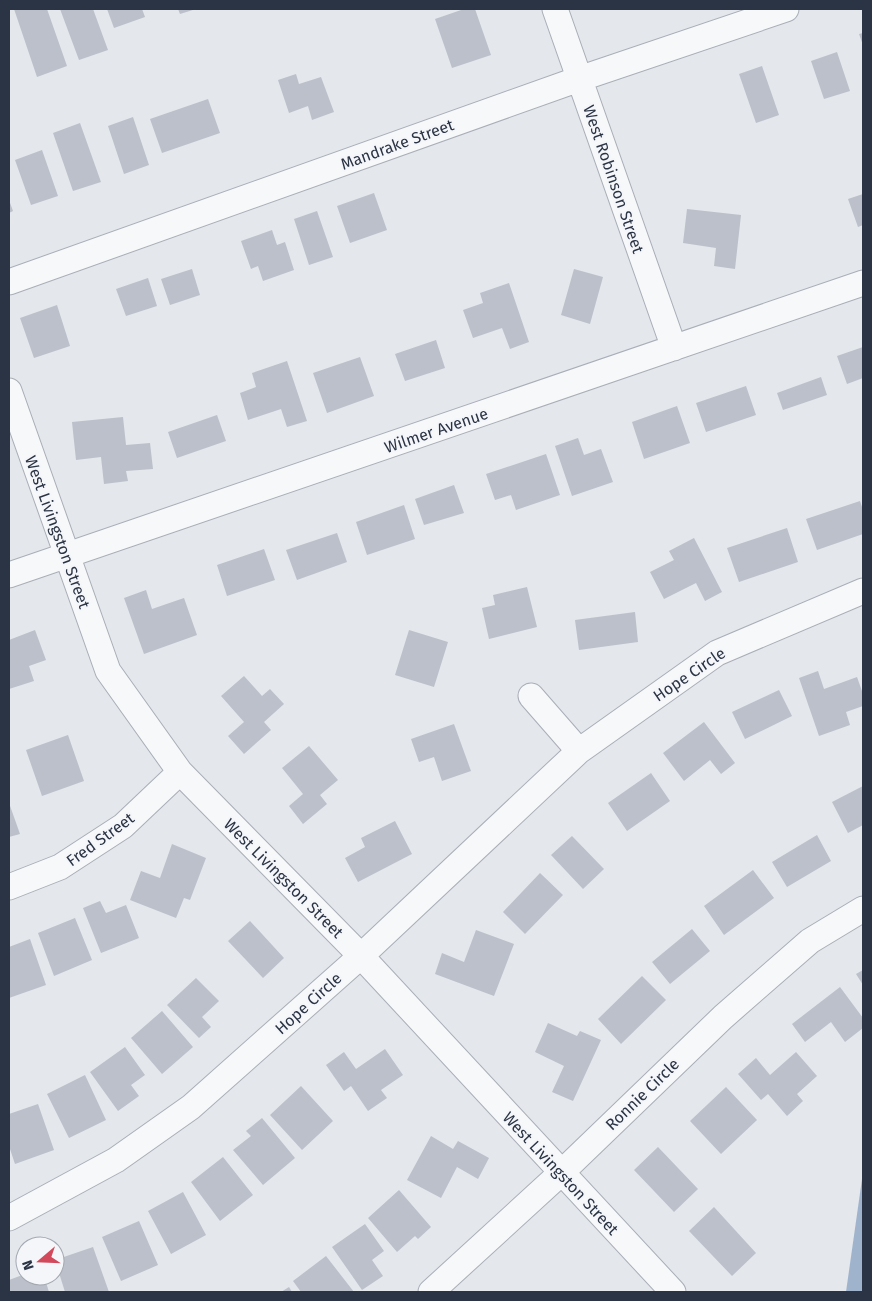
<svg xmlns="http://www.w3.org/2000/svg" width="872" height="1301" font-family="'Fira Sans',sans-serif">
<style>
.water{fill:#9fb4cc}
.building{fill:#bbc0ca}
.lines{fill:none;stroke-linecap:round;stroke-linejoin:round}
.minor-casing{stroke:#a9aeb7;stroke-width:27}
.minor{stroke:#f7f8fa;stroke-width:25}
.labels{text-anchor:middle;stroke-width:4;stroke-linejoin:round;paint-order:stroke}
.street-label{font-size:16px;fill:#2b3445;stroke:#f4f6f9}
</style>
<rect width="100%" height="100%" fill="#e4e7ec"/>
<path class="water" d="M 863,1172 L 863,1292 L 846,1292 Z"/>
<path class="building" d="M 14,9 L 47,9 L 67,66 L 37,77 Z
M 60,9 L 93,9 L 108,50 L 79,60 Z
M 107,9 L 142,9 L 145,17 L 114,28 Z
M 178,9 L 196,9 L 180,14 Z
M 464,9 L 475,9 L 491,55 L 452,68 L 435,19 Z
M 863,33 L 863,45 L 859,34 Z
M 837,52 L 850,91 L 824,99 L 811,61 Z
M 762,66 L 779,115 L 756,123 L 739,74 Z
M 296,74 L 299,84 L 321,77 L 334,112 L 312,120 L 308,106 L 289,113 L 278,80 Z
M 208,99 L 220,133 L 162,153 L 150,119 Z
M 133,117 L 149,165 L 124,174 L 108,126 Z
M 80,123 L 101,182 L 73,191 L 53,133 Z
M 42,150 L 58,196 L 31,205 L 15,160 Z
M 374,193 L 387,230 L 350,243 L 337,206 Z
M 863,194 L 863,225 L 858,227 L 848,199 Z
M 9,200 L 13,211 L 9,213 Z
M 687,209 L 741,215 L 735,269 L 714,266 L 716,248 L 683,243 Z
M 317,211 L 333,257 L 309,265 L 294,219 Z
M 272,230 L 277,245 L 285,242 L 294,270 L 263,281 L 258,266 L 251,269 L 241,241 Z
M 192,269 L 200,295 L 170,305 L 161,279 Z
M 574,269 L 603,277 L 590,324 L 561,315 Z
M 148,278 L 157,306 L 126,316 L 116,289 Z
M 509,283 L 529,342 L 510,349 L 502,328 L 473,338 L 463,310 L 483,303 L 480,293 Z
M 57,305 L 70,346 L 34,358 L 20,318 Z
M 436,340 L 445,368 L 405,381 L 395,354 Z
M 863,347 L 863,378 L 847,384 L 837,356 Z
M 360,357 L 374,396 L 327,413 L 313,373 Z
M 287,361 L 307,421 L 287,427 L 281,409 L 248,420 L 240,393 L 256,387 L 252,373 Z
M 821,377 L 827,395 L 783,410 L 777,393 Z
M 746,386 L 756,415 L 706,432 L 696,403 Z
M 677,406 L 690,443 L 644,459 L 632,422 Z
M 217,415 L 226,441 L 177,458 L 168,432 Z
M 123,417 L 126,445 L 150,443 L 153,469 L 126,471 L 128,481 L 104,484 L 101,457 L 76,460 L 72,422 Z
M 578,438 L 584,455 L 601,449 L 613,482 L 572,496 L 555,446 Z
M 546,454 L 560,495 L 516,510 L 511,495 L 495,500 L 486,474 Z
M 454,485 L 464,513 L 424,525 L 415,499 Z
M 860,501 L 863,510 L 863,534 L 817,550 L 806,519 Z
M 404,505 L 415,539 L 367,555 L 356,522 Z
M 787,528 L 798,562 L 739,582 L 727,548 Z
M 337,533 L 347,562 L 297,580 L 286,550 Z
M 694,538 L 722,592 L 705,601 L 696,583 L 664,599 L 650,572 L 674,560 L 669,551 Z
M 264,549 L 275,580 L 227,596 L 217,565 Z
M 527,587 L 537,627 L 489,639 L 482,608 L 495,605 L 493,595 Z
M 146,590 L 152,609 L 184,598 L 197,635 L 144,654 L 124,598 Z
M 635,612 L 638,642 L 579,650 L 575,620 Z
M 35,630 L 46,660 L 29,666 L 34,681 L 9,689 L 9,640 Z
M 409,630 L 448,642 L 434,687 L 395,675 Z
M 818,671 L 824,689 L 857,677 L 863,694 L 863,706 L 846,712 L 850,725 L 819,736 L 799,678 Z
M 244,676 L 262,696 L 270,689 L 284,704 L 264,722 L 271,730 L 244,754 L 228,736 L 244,722 L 221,696 Z
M 779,690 L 792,716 L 745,739 L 732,712 Z
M 704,722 L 735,763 L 721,774 L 710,760 L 684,781 L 663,753 Z
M 454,724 L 471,771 L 442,781 L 434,757 L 419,762 L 411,739 Z
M 68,735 L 84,781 L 42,796 L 26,750 Z
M 309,746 L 338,780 L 320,795 L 327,804 L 303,824 L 289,806 L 303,794 L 282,768 Z
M 651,773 L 670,801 L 627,831 L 608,803 Z
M 863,786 L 863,825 L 848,833 L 832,802 Z
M 9,803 L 20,834 L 9,837 Z
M 395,821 L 412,854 L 358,882 L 345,858 L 365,847 L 361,838 Z
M 817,835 L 831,861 L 787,887 L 772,862 Z
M 572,836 L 604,869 L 583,889 L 551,855 Z
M 172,844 L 206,858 L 190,900 L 184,898 L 176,918 L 130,900 L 141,871 L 160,878 Z
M 753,870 L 774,898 L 724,935 L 704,906 Z
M 540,873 L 563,895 L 525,934 L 503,912 Z
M 100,901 L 106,913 L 126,905 L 139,938 L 101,953 L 83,908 Z
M 75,918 L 92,960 L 54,976 L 38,933 Z
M 250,921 L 284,958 L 263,978 L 228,941 Z
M 692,929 L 710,951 L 670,984 L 652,962 Z
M 476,930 L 514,944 L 494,996 L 435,974 L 442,953 L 464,962 Z
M 30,939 L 46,985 L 9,998 L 9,947 Z
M 863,970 L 863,985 L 856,974 Z
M 642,976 L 666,1000 L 621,1044 L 598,1019 Z
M 196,978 L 219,1001 L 202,1017 L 211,1027 L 199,1038 L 167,1005 Z
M 840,987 L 863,1018 L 863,1028 L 845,1042 L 831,1022 L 805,1042 L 792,1024 Z
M 162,1011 L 193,1047 L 162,1074 L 131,1038 Z
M 548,1023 L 577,1036 L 580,1031 L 601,1040 L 573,1101 L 552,1092 L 564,1066 L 535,1052 Z
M 125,1047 L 145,1075 L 131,1085 L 139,1096 L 118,1111 L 90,1072 Z
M 385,1049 L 403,1075 L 381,1090 L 387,1098 L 368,1111 L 351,1086 L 344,1091 L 326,1065 L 344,1052 L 356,1069 Z
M 796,1052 L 817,1076 L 797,1094 L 803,1101 L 787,1116 L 768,1094 L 761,1100 L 738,1074 L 756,1058 L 770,1075 Z
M 85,1075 L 106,1120 L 69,1138 L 47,1094 Z
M 301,1086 L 333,1121 L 302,1150 L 270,1115 Z
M 726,1087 L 757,1120 L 721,1154 L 690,1121 Z
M 38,1104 L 54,1150 L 15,1164 L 9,1146 L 9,1114 Z
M 262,1118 L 295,1158 L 263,1185 L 233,1150 L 251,1136 L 246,1131 Z
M 431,1136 L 453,1149 L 458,1141 L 489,1158 L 478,1179 L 457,1167 L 441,1198 L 407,1180 Z
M 658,1147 L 698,1189 L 674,1212 L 634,1170 Z
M 223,1157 L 253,1195 L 220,1221 L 191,1182 Z
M 399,1190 L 431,1227 L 418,1239 L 415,1236 L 397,1252 L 368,1218 Z
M 183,1192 L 206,1235 L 171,1254 L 148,1211 Z
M 714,1207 L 756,1253 L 732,1276 L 689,1231 Z
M 139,1221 L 158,1265 L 121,1281 L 102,1237 Z
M 365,1224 L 384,1251 L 372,1260 L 383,1276 L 362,1290 L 332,1247 Z
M 93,1247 L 109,1292 L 65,1292 L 55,1260 Z
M 326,1256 L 354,1292 L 301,1292 L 293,1281 Z
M 25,1274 L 44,1276 L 49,1292 L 9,1292 L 9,1280 Z
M 289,1287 L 292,1292 L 281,1292 Z"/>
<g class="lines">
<defs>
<path id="minor" d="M 555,9 L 674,348
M 9,282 L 579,79 L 786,9
M 9,391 L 108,671 L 180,772 L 361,956 L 673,1292
M 9,575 L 863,283
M 531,696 L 579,751
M 9,887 L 60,867 L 123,826 L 180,772
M 9,1218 L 116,1160 L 191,1107 L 361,956 L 579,751 L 717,653 L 863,591
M 431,1292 L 561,1173 L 723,1017 L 810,941 L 863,909"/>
</defs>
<use href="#minor" class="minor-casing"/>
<use href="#minor" class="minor"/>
</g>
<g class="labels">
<g class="street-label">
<text transform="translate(397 144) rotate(-20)" y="6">Mandrake Street</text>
<text transform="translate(614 179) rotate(71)" y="6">West Robinson Street</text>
<text transform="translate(436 430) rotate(-19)" y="6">Wilmer Avenue</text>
<text transform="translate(58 532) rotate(70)" y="6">West Livingston Street</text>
<text transform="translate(689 674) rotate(-34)" y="6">Hope Circle</text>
<text transform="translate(100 839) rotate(-36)" y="6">Fred Street</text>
<text transform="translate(284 878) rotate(45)" y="6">West Livingston Street</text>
<text transform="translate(308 1003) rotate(-42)" y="6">Hope Circle</text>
<text transform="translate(642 1094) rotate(-44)" y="6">Ronnie Circle</text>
<text transform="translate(561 1173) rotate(47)" y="6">West Livingston Street</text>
</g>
</g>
<rect width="872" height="1301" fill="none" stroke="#2b3445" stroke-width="20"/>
<g transform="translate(40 1261) rotate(251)"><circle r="24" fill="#f4f6f9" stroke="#a4a8b1"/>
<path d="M0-4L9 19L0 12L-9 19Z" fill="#d1495b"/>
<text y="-8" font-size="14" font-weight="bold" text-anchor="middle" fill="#2b3445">N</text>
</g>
</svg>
